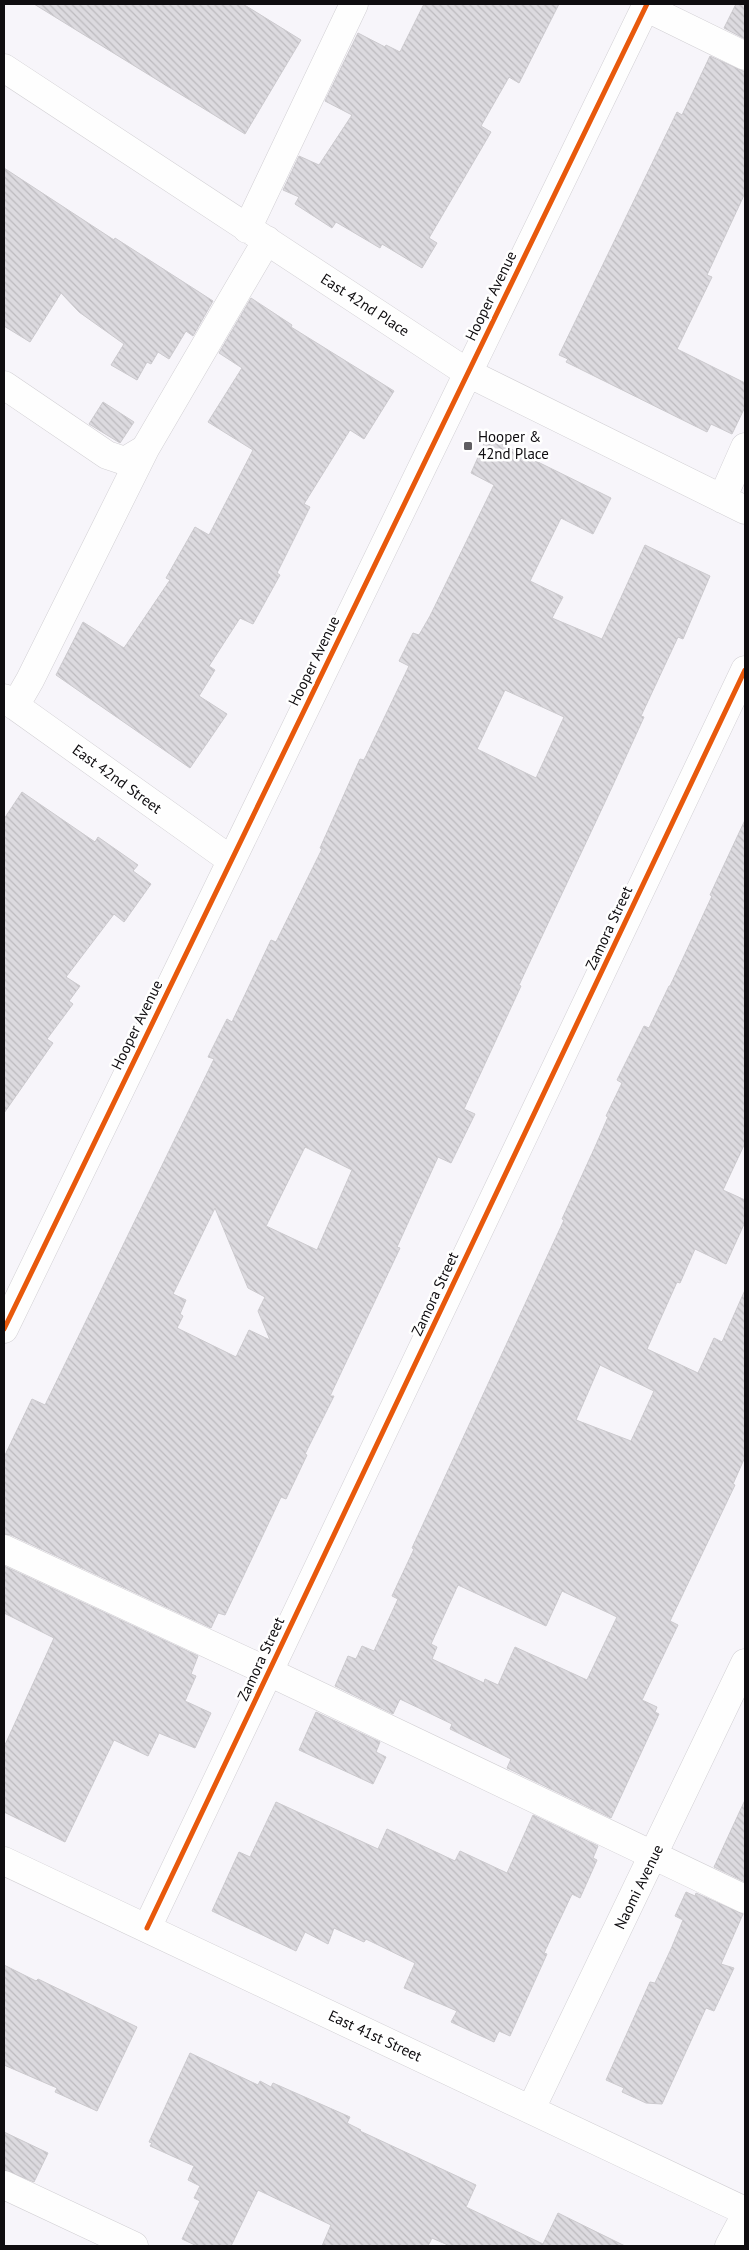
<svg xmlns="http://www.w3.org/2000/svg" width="749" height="2250" font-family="'PT Sans',sans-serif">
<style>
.building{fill:url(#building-back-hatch);stroke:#cccace;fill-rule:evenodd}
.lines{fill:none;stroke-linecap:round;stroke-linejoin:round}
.minor-casing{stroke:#d2d0d4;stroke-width:29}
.minor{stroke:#fefefe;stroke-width:28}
.cycleway-casing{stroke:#fff;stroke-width:8}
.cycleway{stroke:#e8590c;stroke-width:5}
.poi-dot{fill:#605e62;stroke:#fff;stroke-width:2}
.labels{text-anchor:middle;stroke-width:5;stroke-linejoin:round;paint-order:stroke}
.street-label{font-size:15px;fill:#0f0d10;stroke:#fff}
.poi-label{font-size:15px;fill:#0f0d10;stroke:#fff;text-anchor:start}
</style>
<defs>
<pattern id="building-back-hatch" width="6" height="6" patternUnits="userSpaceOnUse" patternTransform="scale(1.25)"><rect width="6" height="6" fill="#dcdadf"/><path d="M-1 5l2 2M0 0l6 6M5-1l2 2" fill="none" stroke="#bcbabe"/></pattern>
</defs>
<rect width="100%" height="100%" fill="#f7f5fa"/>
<path class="building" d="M 34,4 L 243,4 L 301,40 L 245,134 Z
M 424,4 L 559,4 L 519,83 L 509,77 L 481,126 L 491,132 L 429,238 L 437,243 L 422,268 L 382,244 L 380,248 L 336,222 L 332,228 L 295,204 L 299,197 L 283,190 L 299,156 L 319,165 L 352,115 L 325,101 L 358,33 L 385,47 L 386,45 L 400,52 Z
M 736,4 L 745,4 L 745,39 L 724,28 Z
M 710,56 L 745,72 L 745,193 L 707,275 L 712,277 L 677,349 L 745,383 L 745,407 L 732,434 L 711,424 L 707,432 L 566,362 L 568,359 L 559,355 L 677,112 L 682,115 Z
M 4,168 L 114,240 L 115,238 L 213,301 L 193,336 L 186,331 L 169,359 L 158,352 L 151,364 L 147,362 L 137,380 L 111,365 L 124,344 L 79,312 L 61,293 L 30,342 L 4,326 Z
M 251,298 L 292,325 L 291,327 L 394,391 L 364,439 L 350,430 L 304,504 L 310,507 L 277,573 L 280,575 L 253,624 L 240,618 L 209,666 L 215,670 L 199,696 L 227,714 L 190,768 L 56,675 L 83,622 L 124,648 L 170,580 L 166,578 L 195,527 L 209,535 L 253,450 L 208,422 L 242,368 L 219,353 Z
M 103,402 L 134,422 L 120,443 L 89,424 Z
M 487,437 L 611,498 L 593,534 L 561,518 L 530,581 L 563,597 L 552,618 L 602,639 L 645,545 L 710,576 L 683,639 L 678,637 L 641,716 L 644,717 L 613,785 L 519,985 L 521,986 L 464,1109 L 475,1114 L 451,1163 L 438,1157 L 397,1247 L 400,1248 L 330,1396 L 334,1396 L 305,1454 L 307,1455 L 286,1499 L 281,1497 L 225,1615 L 218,1613 L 211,1628 L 11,1535 L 4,1534 L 4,1457 L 32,1399 L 45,1405 L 214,1059 L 208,1057 L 227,1019 L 232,1022 L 271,940 L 276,942 L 322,849 L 320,848 L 360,759 L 364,760 L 409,666 L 399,661 L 413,633 L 419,635 L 430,616 L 494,485 L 471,473 ZM 505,690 L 564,717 L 536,778 L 477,749 ZM 305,1147 L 352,1170 L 317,1250 L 266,1226 ZM 215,1208 L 248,1288 L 265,1297 L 258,1311 L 270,1340 L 249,1330 L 236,1357 L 177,1328 L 183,1316 L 180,1314 L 186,1300 L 173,1294 Z
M 22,792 L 95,842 L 98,837 L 138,865 L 133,871 L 151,884 L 124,922 L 114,914 L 66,977 L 80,986 L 69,1001 L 73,1004 L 47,1039 L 53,1043 L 4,1113 L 4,819 Z
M 745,820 L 745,1143 L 723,1190 L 745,1200 L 745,1222 L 726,1264 L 695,1249 L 680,1283 L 677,1282 L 647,1349 L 698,1373 L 714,1338 L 722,1342 L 745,1290 L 745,1457 L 733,1484 L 735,1485 L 670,1621 L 678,1625 L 642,1700 L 657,1707 L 655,1712 L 659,1714 L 611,1818 L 507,1768 L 511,1759 L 450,1729 L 452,1724 L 400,1699 L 393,1714 L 335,1686 L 348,1656 L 356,1659 L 362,1646 L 374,1651 L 398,1599 L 392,1596 L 414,1549 L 412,1548 L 564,1220 L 562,1219 L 595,1147 L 608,1117 L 606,1116 L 622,1083 L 617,1080 L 644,1026 L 649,1028 L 669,986 L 670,986 L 712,896 L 710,895 ZM 600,1365 L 654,1391 L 631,1441 L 576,1420 ZM 458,1585 L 546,1626 L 562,1591 L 617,1617 L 587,1680 L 515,1647 L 498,1685 L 485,1679 L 484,1683 L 432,1659 L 437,1647 L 431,1644 Z
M 4,1566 L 198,1656 L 191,1674 L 196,1676 L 185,1701 L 211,1713 L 195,1748 L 159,1733 L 148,1756 L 114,1740 L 65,1842 L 4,1812 L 4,1747 L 54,1638 L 4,1613 Z
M 316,1712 L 380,1742 L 376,1752 L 386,1757 L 373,1784 L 299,1750 Z
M 745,1800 L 745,1882 L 714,1867 Z
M 276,1802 L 378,1849 L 387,1829 L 455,1861 L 460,1851 L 507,1873 L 533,1815 L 598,1846 L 593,1858 L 597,1860 L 580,1898 L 572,1894 L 544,1953 L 547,1954 L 510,2036 L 499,2031 L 494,2042 L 451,2022 L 457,2011 L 404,1988 L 415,1963 L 366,1939 L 364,1942 L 334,1928 L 328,1944 L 305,1932 L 296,1951 L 212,1911 L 239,1852 L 250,1857 Z
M 686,1892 L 695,1896 L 696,1893 L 743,1914 L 721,1964 L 734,1968 L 714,2011 L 706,2008 L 662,2104 L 646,2103 L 622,2092 L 624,2088 L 606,2080 L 650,1982 L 655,1983 L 671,1949 L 683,1920 L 675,1916 Z
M 4,1965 L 36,1981 L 38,1979 L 137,2027 L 97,2111 L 55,2092 L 57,2088 L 4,2065 Z
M 190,2053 L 258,2085 L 260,2081 L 271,2087 L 273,2083 L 350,2117 L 347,2123 L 361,2130 L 360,2131 L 476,2185 L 466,2207 L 543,2244 L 558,2213 L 625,2246 L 450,2246 L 432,2238 L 428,2246 L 322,2246 L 331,2225 L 258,2190 L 231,2246 L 197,2246 L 182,2239 L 200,2201 L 194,2198 L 200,2186 L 188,2180 L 194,2166 L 150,2146 L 152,2143 L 149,2142 Z
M 4,2132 L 48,2153 L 34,2182 L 4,2170 Z"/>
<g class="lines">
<defs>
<path id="minor" d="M 645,7 L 745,56
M 4,68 L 468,373 L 745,510
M 247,229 L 354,4
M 4,385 L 107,455 L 125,461 L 145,449 L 267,240
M 722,499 L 745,447
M 4,698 L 231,860
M 15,706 L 30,680 L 145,449
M 4,1329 L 647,4
M 4,1549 L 269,1672 L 745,1899
M 4,1861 L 745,2211
M 147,1928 L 745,670
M 531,2109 L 745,1663
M 4,2185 L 134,2246
M 729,2246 L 745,2216"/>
</defs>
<use href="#minor" class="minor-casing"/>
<use href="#minor" class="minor"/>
<defs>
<path id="cycleway" d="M 4,1329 L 647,4
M 147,1928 L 745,670"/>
</defs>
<use href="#cycleway" class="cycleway-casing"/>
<use href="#cycleway" class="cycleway"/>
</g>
<rect class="poi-dot" x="463" y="441" width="10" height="10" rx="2.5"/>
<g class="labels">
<g class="street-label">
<text transform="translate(491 296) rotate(-64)" y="5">Hooper Avenue</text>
<text transform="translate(365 305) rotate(33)" y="5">East 42nd Place</text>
<text transform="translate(314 661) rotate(-64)" y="5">Hooper Avenue</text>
<text transform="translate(117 779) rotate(36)" y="5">East 42nd Street</text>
<text transform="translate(609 928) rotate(-65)" y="5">Zamora Street</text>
<text transform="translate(137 1025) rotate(-64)" y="5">Hooper Avenue</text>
<text transform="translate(435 1294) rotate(-65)" y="5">Zamora Street</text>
<text transform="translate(261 1659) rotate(-65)" y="5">Zamora Street</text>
<text transform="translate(639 1887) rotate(-64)" y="5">Naomi Avenue</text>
<text transform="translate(375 2036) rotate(25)" y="5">East 41st Street</text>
</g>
<g class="poi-label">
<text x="478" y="442">Hooper &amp;<tspan x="478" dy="17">42nd Place</tspan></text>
</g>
</g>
<rect width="749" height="2250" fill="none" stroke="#0f0d10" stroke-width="10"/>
</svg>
